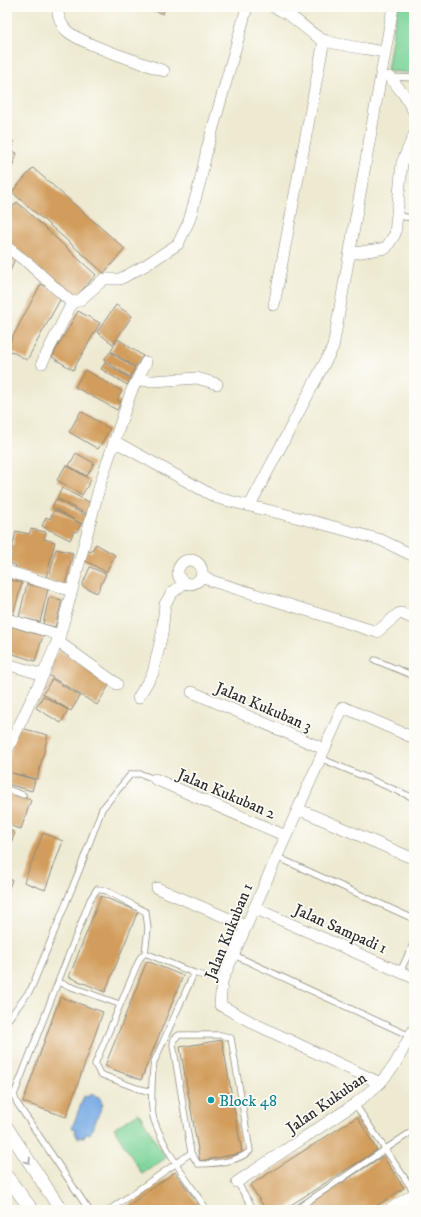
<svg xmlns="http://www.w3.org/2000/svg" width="421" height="1217" font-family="'IM FELL DW Pica',serif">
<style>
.green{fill:#7dd499;stroke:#548062}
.water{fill:#78abe4;stroke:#526b88}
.building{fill:#d29d5b}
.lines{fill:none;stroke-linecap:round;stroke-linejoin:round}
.service-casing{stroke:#8c8a7e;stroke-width:7}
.minor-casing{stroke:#8c8a7e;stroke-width:12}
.tertiary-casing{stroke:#8c8a7e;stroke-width:14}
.service{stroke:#fff;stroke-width:5.5}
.minor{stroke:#fff;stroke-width:11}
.tertiary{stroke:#fff;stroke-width:13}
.oneway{stroke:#a0a0a0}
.culture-dot{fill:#0f9aa8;stroke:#fdfcf7;stroke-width:1.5}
.labels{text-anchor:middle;stroke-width:3.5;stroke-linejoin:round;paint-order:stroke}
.street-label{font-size:16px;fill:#2b2b2b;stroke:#fdfcf7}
.culture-label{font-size:16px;fill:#0d838f;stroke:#fdfcf7;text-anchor:start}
</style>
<rect width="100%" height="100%" fill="#fdfcf7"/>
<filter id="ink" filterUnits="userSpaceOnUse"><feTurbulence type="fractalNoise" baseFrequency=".025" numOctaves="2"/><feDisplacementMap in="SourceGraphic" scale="8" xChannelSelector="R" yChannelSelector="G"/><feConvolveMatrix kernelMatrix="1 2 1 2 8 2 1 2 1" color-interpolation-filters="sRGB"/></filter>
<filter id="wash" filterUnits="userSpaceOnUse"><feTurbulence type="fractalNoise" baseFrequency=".012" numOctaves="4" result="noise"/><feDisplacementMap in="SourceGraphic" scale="16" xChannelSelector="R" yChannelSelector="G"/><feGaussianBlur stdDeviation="0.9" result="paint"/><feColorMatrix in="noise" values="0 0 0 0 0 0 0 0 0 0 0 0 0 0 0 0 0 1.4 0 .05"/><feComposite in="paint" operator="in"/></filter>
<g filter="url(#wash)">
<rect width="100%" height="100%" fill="#eeead2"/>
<path class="green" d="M 397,7 L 414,7 L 414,73 L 387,71 Z
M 139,1113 L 166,1158 L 142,1174 L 114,1128 Z"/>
<path class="water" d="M 92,1094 L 99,1097 L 103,1104 L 90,1134 L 86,1133 L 84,1137 L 78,1138 L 75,1133 L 76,1129 L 72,1128 L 84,1096 L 87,1097 Z"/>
<g id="blocks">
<path class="building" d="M 144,7 L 165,7 L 163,14 Z
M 7,139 L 14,142 L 11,151 L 17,153 L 7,181 Z
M 33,168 L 125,249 L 104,273 L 12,192 Z
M 17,202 L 96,275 L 73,300 L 7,240 L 7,213 Z
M 7,251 L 16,255 L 7,280 Z
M 41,284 L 62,296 L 27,360 L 7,349 L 7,347 Z
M 116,305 L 132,316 L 113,344 L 97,332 Z
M 78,311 L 100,323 L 73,370 L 52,357 Z
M 118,339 L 143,356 L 135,367 L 111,351 Z
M 110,352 L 135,368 L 130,377 L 104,360 Z
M 105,363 L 131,379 L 127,385 L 101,369 Z
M 85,370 L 122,391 L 117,400 L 121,402 L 117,410 L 75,387 Z
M 81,411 L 110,429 L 98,449 L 69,432 Z
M 76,453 L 94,463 L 87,476 L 69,466 Z
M 66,465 L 91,480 L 82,495 L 57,480 Z
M 62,488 L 91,503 L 86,514 L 57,498 Z
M 56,499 L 86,516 L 82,524 L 52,507 Z
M 54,510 L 81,524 L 77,532 L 74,531 L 70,540 L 42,526 L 46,517 L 50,519 Z
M 31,529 L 46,532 L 44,539 L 55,542 L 46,578 L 15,570 L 16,565 L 9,563 L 16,531 L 29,534 Z
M 96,544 L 115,555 L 106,572 L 82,559 L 87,550 L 91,552 Z
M 56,549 L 73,553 L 65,585 L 48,581 Z
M 90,567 L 106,574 L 97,593 L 82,586 Z
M 7,579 L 22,583 L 13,615 L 7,614 Z
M 27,584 L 48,589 L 40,622 L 19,617 Z
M 49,597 L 62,600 L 55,627 L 43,624 Z
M 7,625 L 43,636 L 35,661 L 7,652 Z
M 59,650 L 111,682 L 97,705 L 45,673 Z
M 52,679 L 80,696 L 71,711 L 43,694 Z
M 43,696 L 68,710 L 61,723 L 36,708 Z
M 17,727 L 48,735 L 37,779 L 12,773 L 35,780 L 32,791 L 7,784 L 7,765 Z
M 7,792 L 31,800 L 21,829 L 7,825 Z
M 7,829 L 15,833 L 7,852 Z
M 43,833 L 63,841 L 45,890 L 24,882 Z
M 7,878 L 12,880 L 7,893 Z
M 101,896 L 138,911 L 105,992 L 69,977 Z
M 147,961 L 183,976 L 141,1080 L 105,1066 Z
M 60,997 L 103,1012 L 66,1117 L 23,1102 Z
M 222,1040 L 242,1153 L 200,1161 L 180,1047 Z
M 357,1117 L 377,1150 L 283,1210 L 266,1210 L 250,1185 Z
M 383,1156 L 404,1188 L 370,1210 L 299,1210 Z
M 175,1172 L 198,1204 L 189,1210 L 122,1210 Z"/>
</g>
</g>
<g filter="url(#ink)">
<use href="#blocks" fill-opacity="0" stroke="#8c8a7e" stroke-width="1"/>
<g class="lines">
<defs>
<path id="service" d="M 390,77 L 414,78
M 397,216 L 414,218
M 375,660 L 414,676
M 320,758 L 414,798
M 7,789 L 23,795
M 277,857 L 414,919
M 145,953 L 140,958 L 95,1064 L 100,1074 L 136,1088 L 152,1092
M 234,955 L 410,1036
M 400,972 L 414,942
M 194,973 L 208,977
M 58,982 L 119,1004
M 7,1021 L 31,989 L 79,871 L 102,809 L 131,774 L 141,774 L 155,779
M 179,1035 L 221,1035 L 231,1038 L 250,1151 C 237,1162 214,1164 198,1164 L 191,1153 L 173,1045 L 174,1039 Z
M 355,1104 L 414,1192
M 237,1182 L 254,1210
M 89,1210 L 17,1103 L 14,1095 L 90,900 L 97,889 L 107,891 L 146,912 L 148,929 L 145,953 L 194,973 L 154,1062 C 152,1075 150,1108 154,1120 C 165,1151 189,1183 207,1210
M 109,1210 L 191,1153
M 295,1210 L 414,1130"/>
<path id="minor" d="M 57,7 C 58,15 60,24 66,30 C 82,45 141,62 164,71
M 273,7 C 292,13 304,29 321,39 C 333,45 370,49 385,52
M 390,77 L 405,96 L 414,112
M 7,247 L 28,263 L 72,303
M 349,254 L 386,248 L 395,234 L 402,163 L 414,135
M 274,305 L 324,40
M 42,363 L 72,303 L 80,300 L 104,279 L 120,279 L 146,265 L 178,244 L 189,221 L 200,182 L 207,149 L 247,7
M 138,380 L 153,381 L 197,378 L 217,384
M 114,441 L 217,498 L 316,522 L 381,540 L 414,556
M 250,505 L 333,347 L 393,7
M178 572a12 12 0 1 1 24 0a12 12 0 1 1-24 0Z
M 7,571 L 72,591
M 202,575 L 212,581 L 377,632 L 398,614 L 401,613 L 414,619
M 7,619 L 60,635
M 57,641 L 117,684
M 7,664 L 43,675
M 192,692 L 324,749
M 138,698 L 153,673 L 162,634 L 165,604 L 172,593 L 184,583
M 7,751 L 43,675 L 60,635 L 101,481 L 131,392 L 146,362
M 155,779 L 286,836
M 298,809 L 414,859
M 157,888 L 246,926
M 254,908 L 414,978
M 380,1083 L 255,1024 L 220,1005 L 222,981 L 343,707 L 414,738
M 237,1182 L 355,1104 L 380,1083 L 394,1066 L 414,1029
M 389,1210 L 414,1194"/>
<path id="tertiary" d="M 7,1128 L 61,1210
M 7,1177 L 32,1210"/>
</defs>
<use href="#service" class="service-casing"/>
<use href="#minor" class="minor-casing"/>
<use href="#tertiary" class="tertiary-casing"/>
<use href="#service" class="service"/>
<use href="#minor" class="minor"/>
<use href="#tertiary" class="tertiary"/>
</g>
<defs><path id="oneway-chevron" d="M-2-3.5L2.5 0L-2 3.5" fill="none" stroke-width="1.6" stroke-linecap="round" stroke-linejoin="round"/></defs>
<use class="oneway" href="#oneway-chevron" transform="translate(28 1161) rotate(57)"/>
</g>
<circle class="culture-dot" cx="211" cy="1100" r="4"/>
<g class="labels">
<g class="street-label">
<text transform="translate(264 706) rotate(23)" y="6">Jalan Kukuban 3</text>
<text transform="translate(227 793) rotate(23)" y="6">Jalan Kukuban 2</text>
<text transform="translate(341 928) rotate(24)" y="6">Jalan Sampadi 1</text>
<text transform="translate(228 931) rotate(-68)" y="6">Jalan Kukuban 1</text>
<text transform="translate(326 1102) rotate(-35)" y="6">Jalan Kukuban</text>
</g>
<g class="culture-label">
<text x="219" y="1106">Block 48</text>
</g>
</g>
<rect width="421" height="1217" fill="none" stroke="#fdfcf7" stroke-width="24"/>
</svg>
